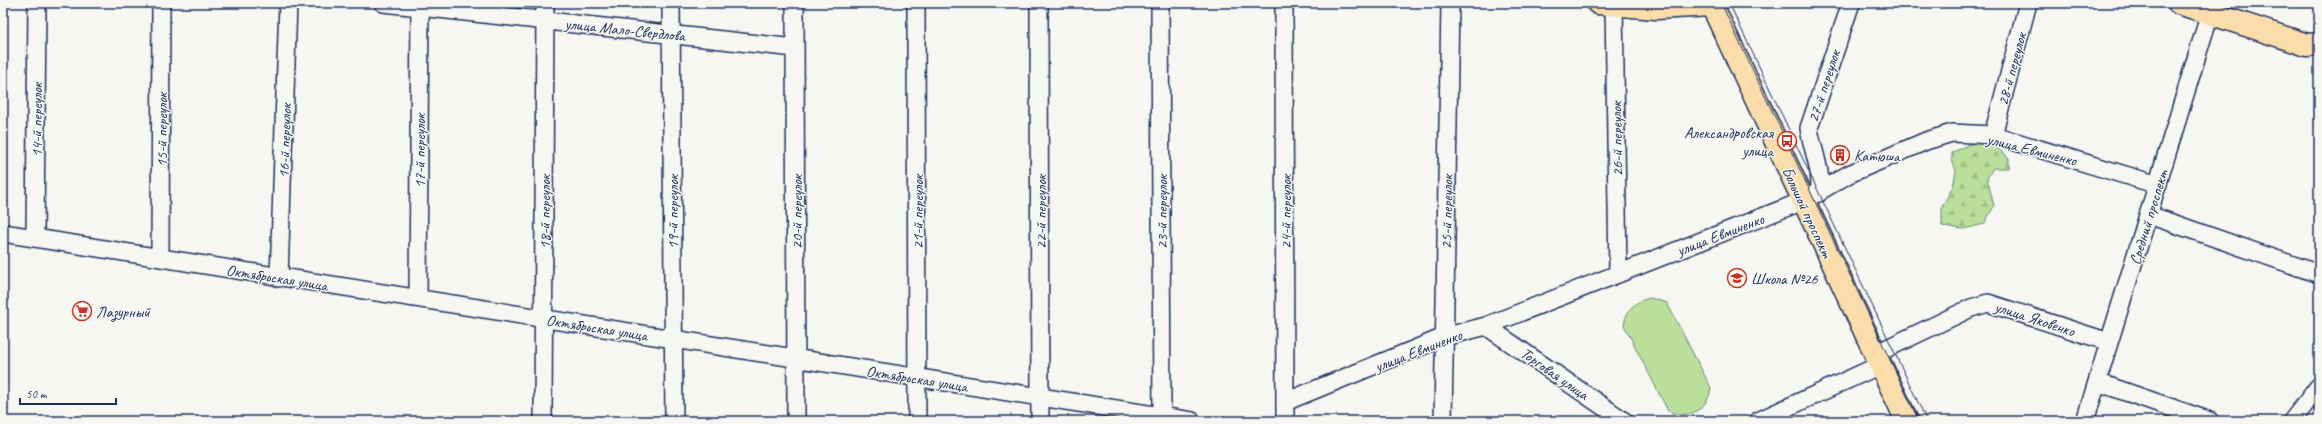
<svg xmlns="http://www.w3.org/2000/svg" width="2322" height="424" font-family="Caveat,sans-serif">
<style>
.green{fill:#badf9a;stroke:#6a877c}
.forest{fill:url(#forest-firs);stroke:#6a877c}
.lines{fill:none;stroke-linecap:round;stroke-linejoin:round}
.minor-casing{stroke:#1b2f5e;stroke-width:20}
.major-casing{stroke:#1b2f5e;stroke-width:25}
.minor{stroke:#f6f6f2;stroke-width:17}
.major{stroke:#fbddab;stroke-width:22}
.tram{stroke:#1b2f5e;stroke-width:1}
.labels{text-anchor:middle;stroke-width:3;stroke-linejoin:round;paint-order:stroke}
.street-label{font-size:16px;fill:#1b2f5e;stroke:#f6f6f2}
.poi-label{font-size:16px;fill:#1b2f5e;stroke:#f6f6f2;text-anchor:start}
</style>
<defs>
<pattern id="forest-firs" width="22" height="20" patternUnits="userSpaceOnUse"><rect width="22" height="20" fill="#badf9a"/><path d="M5 1l3.5 6h-7zM16 11l3.5 6h-7z" fill="#9fc087"/></pattern>
</defs>
<rect width="100%" height="100%" fill="#f6f6f2"/>
<filter id="ink" filterUnits="userSpaceOnUse"><feTurbulence type="fractalNoise" baseFrequency=".025" numOctaves="2"/><feDisplacementMap in="SourceGraphic" scale="8" xChannelSelector="R" yChannelSelector="G"/><feConvolveMatrix kernelMatrix="1 2 1 2 8 2 1 2 1" color-interpolation-filters="sRGB"/></filter>
<g filter="url(#ink)">
<path class="green" d="M 1650,298 L 1667,303 L 1711,388 C 1708,410 1688,420 1668,411 L 1624,325 C 1626,310 1635,301 1650,298 Z"/>
<path class="forest" d="M 1977,142 L 1991,143 L 2009,158 L 2009,168 L 1993,168 L 1987,178 L 1994,206 L 1984,224 L 1964,229 L 1942,226 L 1942,207 L 1953,186 L 1956,171 L 1952,160 L 1952,153 L 1967,145 Z"/>
<g class="lines">
<defs>
<path id="minor" d="M 383,3 L 795,48
M 671,3 L 674,421
M 795,3 L 796,421
M 916,3 L 917,421
M 1039,3 L 1040,421
M 1160,3 L 1162,421
M 1284,3 L 1285,421
M 1614,4 L 1618,274
M 1993,135 L 2028,3
M 1819,193 C 1823,171 1812,150 1809,128 L 1851,3
M 2149,215 L 2319,274
M 3,233 L 1192,421
M 35,238 L 37,3
M 160,258 L 161,3
M 279,278 L 288,3
M 418,298 L 420,3
M 1486,326 L 1624,421
M 1875,354 L 1971,308 L 1988,303 L 2109,342
M 2097,382 L 2210,421
M 1285,402 L 1444,337 L 1486,326 L 1803,201 L 1849,174 L 1926,141 L 1952,133 L 1993,135 L 2158,185
M 543,421 L 545,3
M 1443,421 L 1450,3
M 1758,421 L 1880,365
M 2085,421 L 2210,13
M 2292,421 L 2319,386"/>
<path id="major" d="M 1598,3 L 1656,8 L 1712,5
M 1711,3 L 1907,421
M 2179,3 L 2307,45 L 2319,44"/>
</defs>
<use href="#minor" class="minor-casing"/>
<use href="#major" class="major-casing"/>
<use href="#minor" class="minor"/>
<use href="#major" class="major"/>
<path class="tram" d="M 1721,3 L 1919,421
M 1729,3 L 1927,421"/>
</g>
</g>
<defs>
<symbol id="bus-ring" viewBox="-11 -11 22 22"><circle r="9.5" fill="#f6f6f2" stroke="#c8321e" stroke-width="1.5"/><path d="M-5-6H5V4H4V6H2V4H-2V6H-4V4H-5ZM-3.5-4V0h7V-4ZM-3.5 1.2v1.5H-2V1.2ZM2 1.2v1.5H3.5V1.2Z" fill="#c8321e"/></symbol>
<symbol id="building-ring" viewBox="-11 -11 22 22"><circle r="9.5" fill="#f6f6f2" stroke="#c8321e" stroke-width="1.5"/><path d="M-4-6H4V6H1V3H-1V6H-4ZM-2.5-4.3h1.7v1.8h-1.7ZM.8-4.3h1.7v1.8H.8ZM-2.5-1h1.7V.8h-1.7ZM.8-1h1.7V.8H.8Z" fill="#c8321e"/></symbol>
<symbol id="school-ring" viewBox="-11 -11 22 22"><circle r="9.5" fill="#f6f6f2" stroke="#c8321e" stroke-width="1.5"/><path d="M0-5L7-2L0 1L-7-2ZM-4 1L0 2.5L4 1V4Q0 6-4 4Z" fill="#c8321e"/></symbol>
<symbol id="supermarket-ring" viewBox="-11 -11 22 22"><circle r="9.5" fill="#f6f6f2" stroke="#c8321e" stroke-width="1.5"/><path d="M-6-5.5h2.5l.6 2H6L4.5 2H-2.5L-4.4-4H-6ZM-1.5 3.2a1.3 1.3 0 1 0 .1 0ZM3 3.2a1.3 1.3 0 1 0 .1 0Z" fill="#c8321e"/></symbol>
</defs>
<g fill-rule="evenodd">
<use href="#bus-ring" x="1776" y="130" width="22" height="22"/>
<use href="#building-ring" x="1829" y="144" width="22" height="22"/>
<use href="#school-ring" x="1726" y="267" width="22" height="22"/>
<use href="#supermarket-ring" x="71" y="300" width="22" height="22"/>
</g>
<g class="labels">
<g class="street-label">
<text transform="translate(625 29) rotate(6)" y="6">улица Мало-Свердлова</text>
<text transform="translate(2011 69) rotate(-75)" y="6">28-й переулок</text>
<text transform="translate(1823 86) rotate(-72)" y="6">27-й переулок</text>
<text transform="translate(36 120) rotate(-90)" y="6">14-й переулок</text>
<text transform="translate(161 130) rotate(-90)" y="6">15-й переулок</text>
<text transform="translate(1616 139) rotate(-91)" y="6">26-й переулок</text>
<text transform="translate(284 141) rotate(-88)" y="6">16-й переулок</text>
<text transform="translate(2032 149) rotate(14)" y="6">улица Евминенко</text>
<text transform="translate(419 151) rotate(-90)" y="6">17-й переулок</text>
<text transform="translate(544 212) rotate(-90)" y="6">18-й переулок</text>
<text transform="translate(672 212) rotate(-90)" y="6">19-й переулок</text>
<text transform="translate(796 212) rotate(-90)" y="6">20-й переулок</text>
<text transform="translate(917 212) rotate(-90)" y="6">21-й переулок</text>
<text transform="translate(1040 212) rotate(-90)" y="6">22-й переулок</text>
<text transform="translate(1161 212) rotate(-90)" y="6">23-й переулок</text>
<text transform="translate(1285 212) rotate(-90)" y="6">24-й переулок</text>
<text transform="translate(1446 212) rotate(-89)" y="6">25-й переулок</text>
<text transform="translate(1808 212) rotate(65)" y="6">Большой проспект</text>
<text transform="translate(2148 217) rotate(-73)" y="6">Средний проспект</text>
<text transform="translate(1720 234) rotate(-21)" y="6">улица Евминенко</text>
<text transform="translate(277 277) rotate(9)" y="6">Октябрьская улица</text>
<text transform="translate(2035 318) rotate(18)" y="6">улица Яковенко</text>
<text transform="translate(597 327) rotate(9)" y="6">Октябрьская улица</text>
<text transform="translate(1418 350) rotate(-21)" y="6">улица Евминенко</text>
<text transform="translate(1555 373) rotate(35)" y="6">Торговая улица</text>
<text transform="translate(917 378) rotate(9)" y="6">Октябрьская улица</text>
</g>
<g class="poi-label">
<text x="1773" y="138" text-anchor="end">Александровская<tspan x="1773" dy="18">улица</tspan></text>
<text x="1854" y="161">Катюша</text>
<text x="1751" y="284">Школа №26</text>
<text x="96" y="317">Лазурный</text>
</g>
</g>
<rect width="2322" height="424" fill="none" stroke="#f6f6f2" stroke-width="16"/>
<rect x="8" y="8" width="2306" height="408" fill="none" stroke="#1b2f5e" stroke-width="1.5" filter="url(#ink)"/>
<path d="M20 398v6h96v-6" fill="none" stroke="#1b2f5e" stroke-width="2"/>
<text x="26" y="398" font-size="12" fill="#1b2f5e" stroke="#f6f6f2" stroke-width="3" paint-order="stroke">50 m</text>
</svg>
